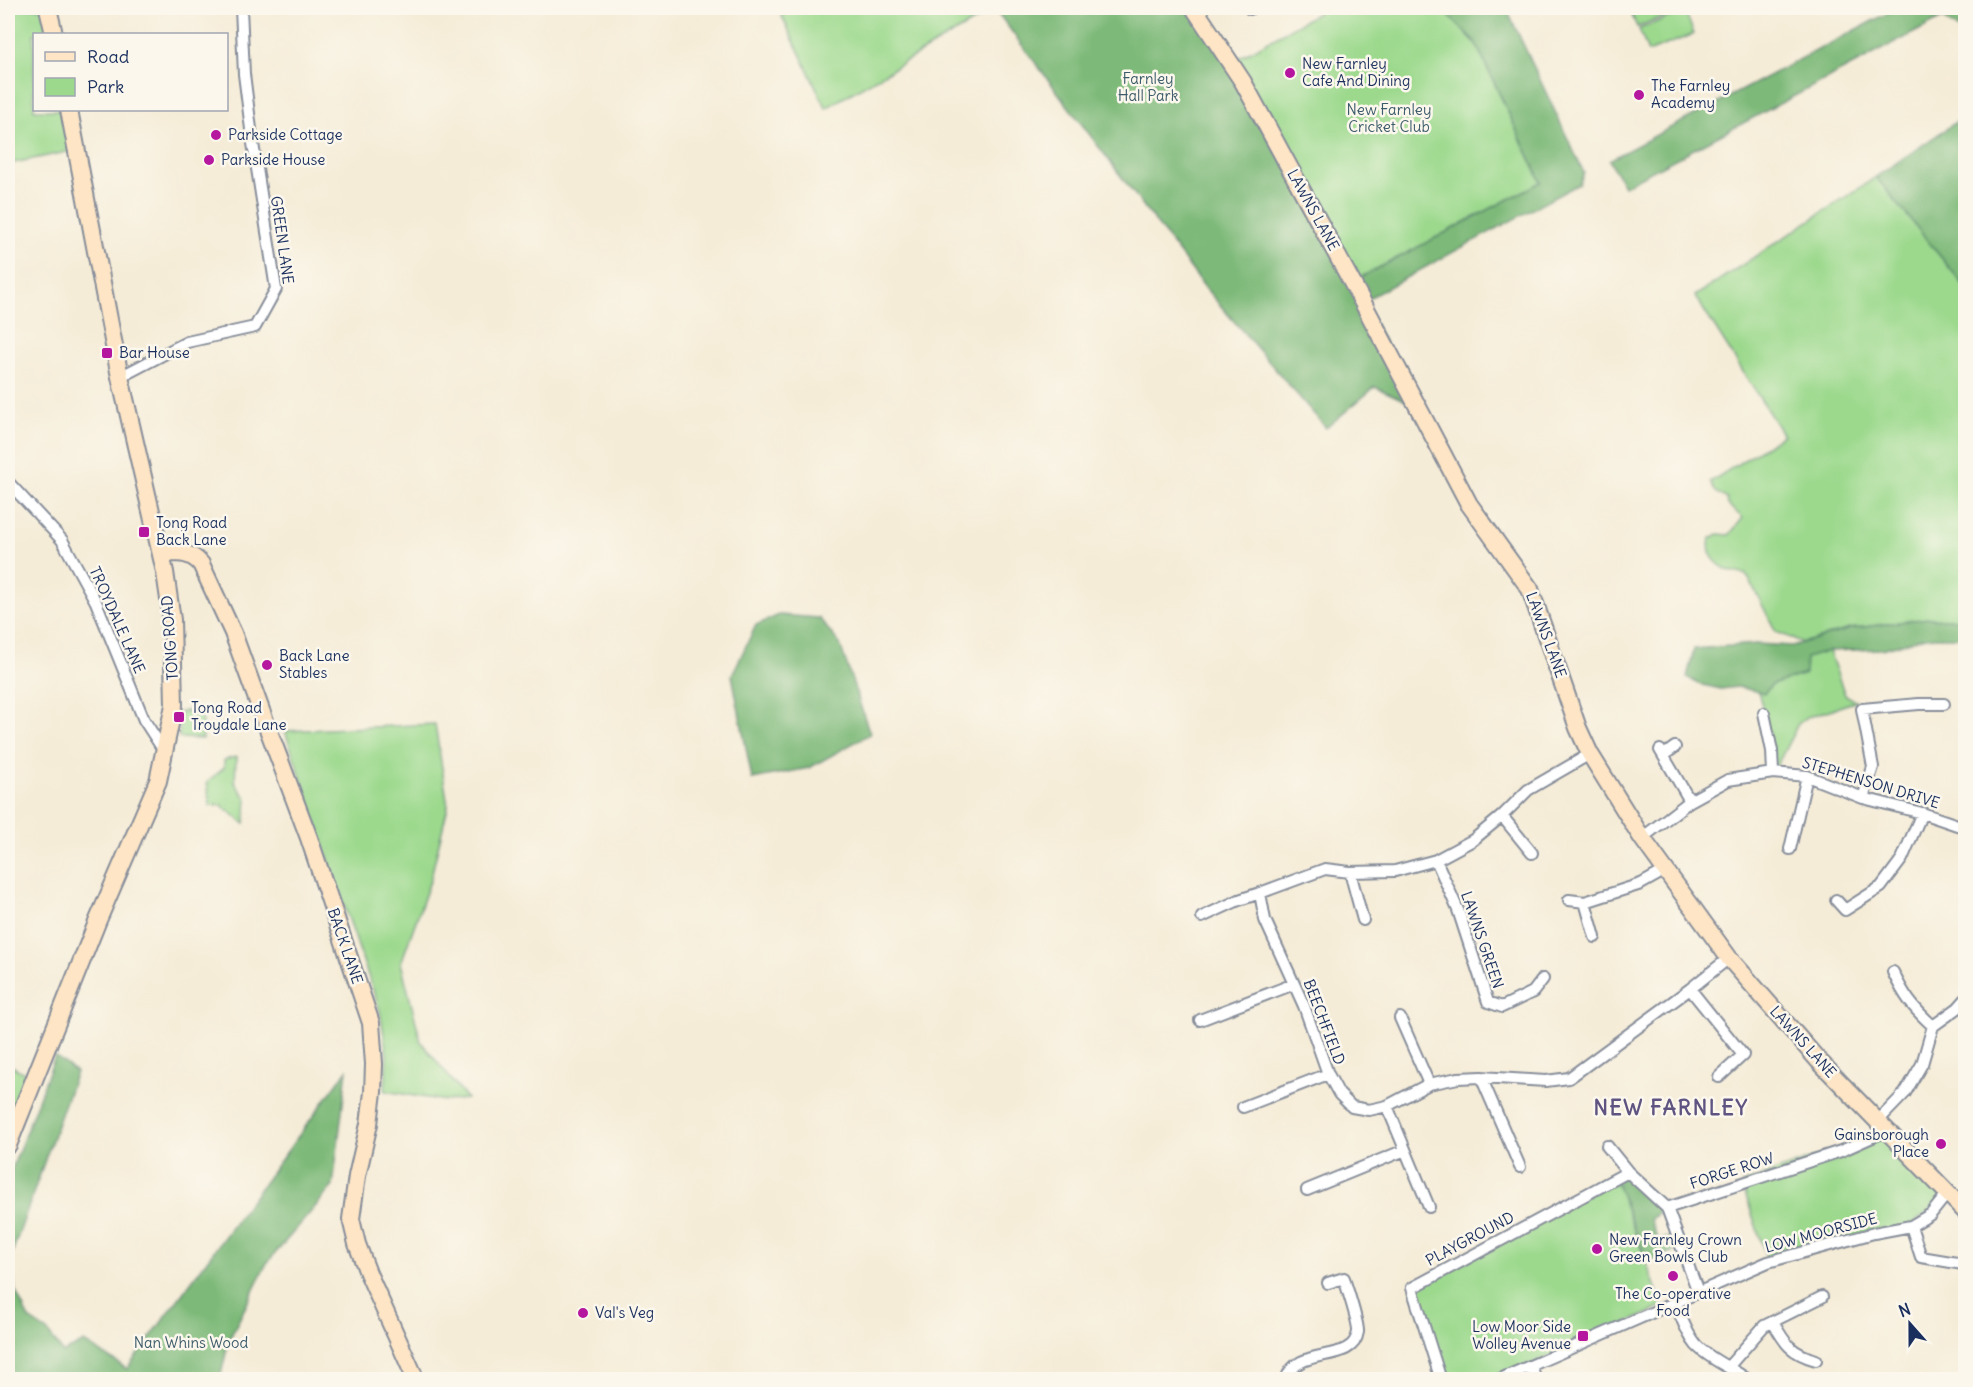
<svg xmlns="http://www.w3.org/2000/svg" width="1973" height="1387" font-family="Delius,sans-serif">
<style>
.green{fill:#9cd98d;stroke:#5c8476;stroke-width:1.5}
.forest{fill:#7db978;stroke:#4c746b;stroke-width:1.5}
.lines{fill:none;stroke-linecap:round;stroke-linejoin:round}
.street-casing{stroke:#888e9a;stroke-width:14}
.secondary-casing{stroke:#888e9a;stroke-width:20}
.street{stroke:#fff;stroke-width:10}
.secondary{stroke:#fde5c5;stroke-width:16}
.poi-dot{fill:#b5179e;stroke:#fbf7ec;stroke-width:2}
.labels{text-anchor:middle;stroke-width:5;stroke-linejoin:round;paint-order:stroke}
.poi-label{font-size:15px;fill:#1b2f5e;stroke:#fbf7ec;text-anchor:start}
.park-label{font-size:15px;fill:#3b5a6a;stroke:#fbf7ec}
.street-label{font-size:15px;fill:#1b2f5e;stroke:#fbf7ec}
.district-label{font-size:21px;font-weight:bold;letter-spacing:1.5px;fill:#5f5481;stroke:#fbf7ec}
</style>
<rect width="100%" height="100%" fill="#fbf7ec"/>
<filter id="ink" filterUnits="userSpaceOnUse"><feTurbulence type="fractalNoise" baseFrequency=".0167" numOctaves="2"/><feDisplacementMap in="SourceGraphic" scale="12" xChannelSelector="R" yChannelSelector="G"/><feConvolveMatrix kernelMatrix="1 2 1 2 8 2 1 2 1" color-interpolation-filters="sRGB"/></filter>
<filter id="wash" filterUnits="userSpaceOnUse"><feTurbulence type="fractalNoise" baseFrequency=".008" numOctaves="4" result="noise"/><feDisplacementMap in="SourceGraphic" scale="24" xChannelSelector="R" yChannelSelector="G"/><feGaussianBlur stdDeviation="1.35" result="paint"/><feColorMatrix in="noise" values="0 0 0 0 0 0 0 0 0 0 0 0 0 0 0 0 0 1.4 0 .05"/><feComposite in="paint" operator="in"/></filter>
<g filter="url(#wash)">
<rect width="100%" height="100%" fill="#f5ecd7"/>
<path class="green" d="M 8,8 L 48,8 L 54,34 L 34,34 L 34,110 L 69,110 L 77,150 L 8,164 Z
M 778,8 L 1185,8 L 1207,290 L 995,9 L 826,108 Z
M 1326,8 L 1441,8 L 1475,42 L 1541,182 L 1352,282 L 1230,63 Z
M 1629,8 L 1682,8 L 1683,9 L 1637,27 Z
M 1685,11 L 1694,34 L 1648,52 L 1639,29 Z
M 1876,177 L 1965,287 L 1965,620 L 1928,618 L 1850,629 L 1804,643 L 1776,632 L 1749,579 L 1745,574 C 1726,573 1705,560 1710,539 L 1718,534 L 1729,535 L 1743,518 L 1728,505 L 1727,499 L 1715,491 L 1710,482 L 1783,435 L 1695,296 Z
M 1829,651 L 1845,695 L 1857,701 L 1808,717 L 1798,724 L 1773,773 L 1764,713 L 1753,673 Z
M 201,709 L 203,739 L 179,738 L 180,712 Z
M 435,724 L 448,806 L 430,881 L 401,963 L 421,1042 L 467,1099 L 446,1101 L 385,1091 L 387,1054 L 380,1011 L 285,731 Z
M 236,757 L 235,783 L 247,799 L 245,824 L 221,805 L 210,806 L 207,782 L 224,768 L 224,760 Z
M 8,1064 L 26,1074 L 8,1118 Z
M 1878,1134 L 1947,1194 L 1911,1226 L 1768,1262 L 1742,1184 Z
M 1615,1179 L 1663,1307 L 1498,1379 L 1441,1379 L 1412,1288 Z"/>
<path class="forest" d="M 994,8 L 1194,8 L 1352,282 L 1541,182 L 1475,42 L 1441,8 L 1506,8 L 1584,173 L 1579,184 L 1363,301 L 1417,406 L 1375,387 L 1326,428 L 1207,290 Z
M 1897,8 L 1965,8 L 1965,35 L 1942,18 L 1624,186 L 1609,160 Z
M 1965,116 L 1965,287 L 1876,177 Z
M 779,615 L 819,618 L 840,644 L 870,734 L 809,768 L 752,779 L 732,675 L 756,625 Z
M 1928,618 L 1965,620 L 1965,640 L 1960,637 L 1925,637 L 1882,649 L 1829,651 L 1806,658 L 1805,674 L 1772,685 L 1764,693 L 1737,687 L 1721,689 L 1698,684 L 1687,677 L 1694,649 L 1756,644 L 1792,646 L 1850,629 Z
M 55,1056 L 76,1072 L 11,1256 L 15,1290 L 29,1319 L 47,1331 L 63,1353 L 84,1342 L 127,1369 L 347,1070 L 333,1186 L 267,1263 L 229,1340 L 220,1379 L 8,1379 L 8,1179 Z
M 1628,1172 L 1667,1208 L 1650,1219 L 1658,1241 L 1677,1234 L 1682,1248 L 1647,1262 L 1615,1179 Z"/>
</g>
<g filter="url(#ink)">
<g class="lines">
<defs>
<path id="street" d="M 1250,8 L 1250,9
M 120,377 L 187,342 L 255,327 L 276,289 L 252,137 L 244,74 L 241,8
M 8,482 L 62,540 L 96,602 L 144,720 L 164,751
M 1764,713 L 1772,751 L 1773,773
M 1660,750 L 1690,801
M 1590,754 L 1528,790 L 1502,816 L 1473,840 L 1436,860 L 1395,871 L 1350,872 L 1325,869 L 1260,893 L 1265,920 L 1304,1006 L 1328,1074 L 1339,1094 L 1352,1107 L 1369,1110 L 1387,1106 L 1429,1084 L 1458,1078 L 1481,1077 L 1546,1081 L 1569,1078 L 1690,989 L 1729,958
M 1664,755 L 1675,747
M 1863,798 L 1873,767 L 1862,709 L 1919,704 L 1944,704
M 1502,816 L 1532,853
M 1642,838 L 1690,801 L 1728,780 L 1773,773 L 1807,776 L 1863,798 L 1922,813 L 1966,828
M 1790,849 L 1807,776
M 1436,860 L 1458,910 L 1488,1002 L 1502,1007 L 1533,992 L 1543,979
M 1350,872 L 1363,920
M 1569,900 L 1585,902
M 1836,900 L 1845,910 L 1881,887 L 1902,859 L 1922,813
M 1202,917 L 1239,900 L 1260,893
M 1595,937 L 1585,902 L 1641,884 L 1666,870
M 1690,989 L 1743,1055 L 1719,1077
M 1400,1018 L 1429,1084
M 1200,1020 L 1294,984
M 1933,1026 L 1958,1008 L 1966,999
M 1481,1077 L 1520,1167
M 1387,1106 L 1429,1207
M 1243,1107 L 1328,1074
M 1878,1121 L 1905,1093 L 1922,1064 L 1933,1026 C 1913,1008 1904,996 1893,972
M 1607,1146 L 1628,1172 L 1667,1208 L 1841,1151 L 1879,1134 L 1884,1128
M 1307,1190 L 1405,1150
M 1667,1208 L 1698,1292
M 1911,1226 L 1921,1257 L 1963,1264
M 1675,1302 C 1681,1316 1686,1333 1696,1345 C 1709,1359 1732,1368 1748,1380
M 1773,1322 C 1785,1344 1791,1353 1816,1360
M 1531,1366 L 1536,1380
M 1729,1366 L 1764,1326 L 1822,1297
M 1286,1380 C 1296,1344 1353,1366 1358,1332 C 1359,1323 1347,1289 1344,1278 L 1328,1283
M 1441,1380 L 1412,1288 L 1628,1172
M 1498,1380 L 1768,1262 L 1874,1233 L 1911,1226 L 1931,1214 L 1947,1194"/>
<path id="secondary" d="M 48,8 L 54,34
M 1194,8 L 1243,82 L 1362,301 L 1469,504 L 1530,589 L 1578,728 L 1590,754 L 1642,838 L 1729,958 L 1818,1060 L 1966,1212
M 161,553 C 177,553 190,551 201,564 L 233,633 L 262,713 L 309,838 L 371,1023 L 374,1064 L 373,1092 L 369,1124 L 357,1176 L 351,1219 L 357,1244 L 368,1273 L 416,1380
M 8,1145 L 98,920 L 158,781 L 174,705 L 172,620 L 165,572 L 120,377 L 69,110"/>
</defs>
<use href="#street" class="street-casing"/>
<use href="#secondary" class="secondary-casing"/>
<use href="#street" class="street"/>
<use href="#secondary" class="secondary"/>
</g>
</g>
<g class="poi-dot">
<circle cx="1290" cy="73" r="6"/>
<circle cx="1639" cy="95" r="6"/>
<circle cx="216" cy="135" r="6"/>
<circle cx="209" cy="160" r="6"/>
<rect x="101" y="347" width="12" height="12" rx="3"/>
<rect x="138" y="526" width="12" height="12" rx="3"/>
<circle cx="267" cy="665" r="6"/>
<rect x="173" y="711" width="12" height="12" rx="3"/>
<circle cx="1941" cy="1144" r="6"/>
<circle cx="1597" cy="1249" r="6"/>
<circle cx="1673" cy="1276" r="6"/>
<circle cx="583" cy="1313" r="6"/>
<rect x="1577" y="1330" width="12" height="12" rx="3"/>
</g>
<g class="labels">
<g class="poi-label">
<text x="1302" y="69">New Farnley<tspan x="1302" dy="17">Cafe And Dining</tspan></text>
<text x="1651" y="91">The Farnley<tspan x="1651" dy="17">Academy</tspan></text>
<text x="228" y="140">Parkside Cottage</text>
<text x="221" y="165">Parkside House</text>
<text x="119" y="358">Bar House</text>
<text x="156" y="528">Tong Road<tspan x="156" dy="17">Back Lane</tspan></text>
<text x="279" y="661">Back Lane<tspan x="279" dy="17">Stables</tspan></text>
<text x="191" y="713">Tong Road<tspan x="191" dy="17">Troydale Lane</tspan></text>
<text x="1929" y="1140" text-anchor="end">Gainsborough<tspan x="1929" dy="17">Place</tspan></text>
<text x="1609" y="1245">New Farnley Crown<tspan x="1609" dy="17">Green Bowls Club</tspan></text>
<text x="1673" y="1299" text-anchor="middle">The Co-operative<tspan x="1673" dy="17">Food</tspan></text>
<text x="595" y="1318">Val's Veg</text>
<text x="1571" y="1332" text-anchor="end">Low Moor Side<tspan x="1571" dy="17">Wolley Avenue</tspan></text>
</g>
<g class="park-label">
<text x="1148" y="84">Farnley<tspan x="1148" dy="17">Hall Park</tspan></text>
<text x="1389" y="115">New Farnley<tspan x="1389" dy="17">Cricket Club</tspan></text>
<text x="191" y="1348">Nan Whins Wood</text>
</g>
<g class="street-label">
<text transform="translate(1313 210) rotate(61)" y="5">LAWNS LANE</text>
<text transform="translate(282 240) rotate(82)" y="5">GREEN LANE</text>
<text transform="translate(117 620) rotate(66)" y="5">TROYDALE LANE</text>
<text transform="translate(1546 635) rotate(70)" y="5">LAWNS LANE</text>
<text transform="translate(170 638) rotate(-94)" y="5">TONG ROAD</text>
<text transform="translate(1871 783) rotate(17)" y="5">STEPHENSON DRIVE</text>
<text transform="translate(1482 940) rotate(71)" y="5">LAWNS GREEN</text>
<text transform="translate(345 946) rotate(71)" y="5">BACK LANE</text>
<text transform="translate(1324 1022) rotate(69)" y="5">BEECHFIELD</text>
<text transform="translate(1803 1042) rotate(48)" y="5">LAWNS LANE</text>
<text transform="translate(1732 1171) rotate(-18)" y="5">FORGE ROW</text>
<text transform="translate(1821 1233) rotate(-15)" y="5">LOW MOORSIDE</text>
<text transform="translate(1470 1239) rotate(-28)" y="5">PLAYGROUND</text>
</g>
<g class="district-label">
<text x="1671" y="1115">NEW FARNLEY</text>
</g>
</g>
<rect width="1973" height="1387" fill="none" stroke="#fbf7ec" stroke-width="30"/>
<rect x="33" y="33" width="195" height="78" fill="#fbf7ec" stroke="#a1a7b3" stroke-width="1.5"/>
<rect x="45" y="52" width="30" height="9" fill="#fde5c5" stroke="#a1a7b3" stroke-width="1.5"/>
<text x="87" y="63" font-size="18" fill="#1b2f5e">Road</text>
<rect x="45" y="78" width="30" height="18" fill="#9cd98d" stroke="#a1a7b3" stroke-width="1.5"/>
<text x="87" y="93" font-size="18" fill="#1b2f5e">Park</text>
<g transform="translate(1910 1324) rotate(339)" stroke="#fbf7ec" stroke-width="4.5" paint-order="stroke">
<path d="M0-4.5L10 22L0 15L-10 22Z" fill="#1b2f5e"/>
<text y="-9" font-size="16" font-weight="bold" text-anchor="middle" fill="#1b2f5e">N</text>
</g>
</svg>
